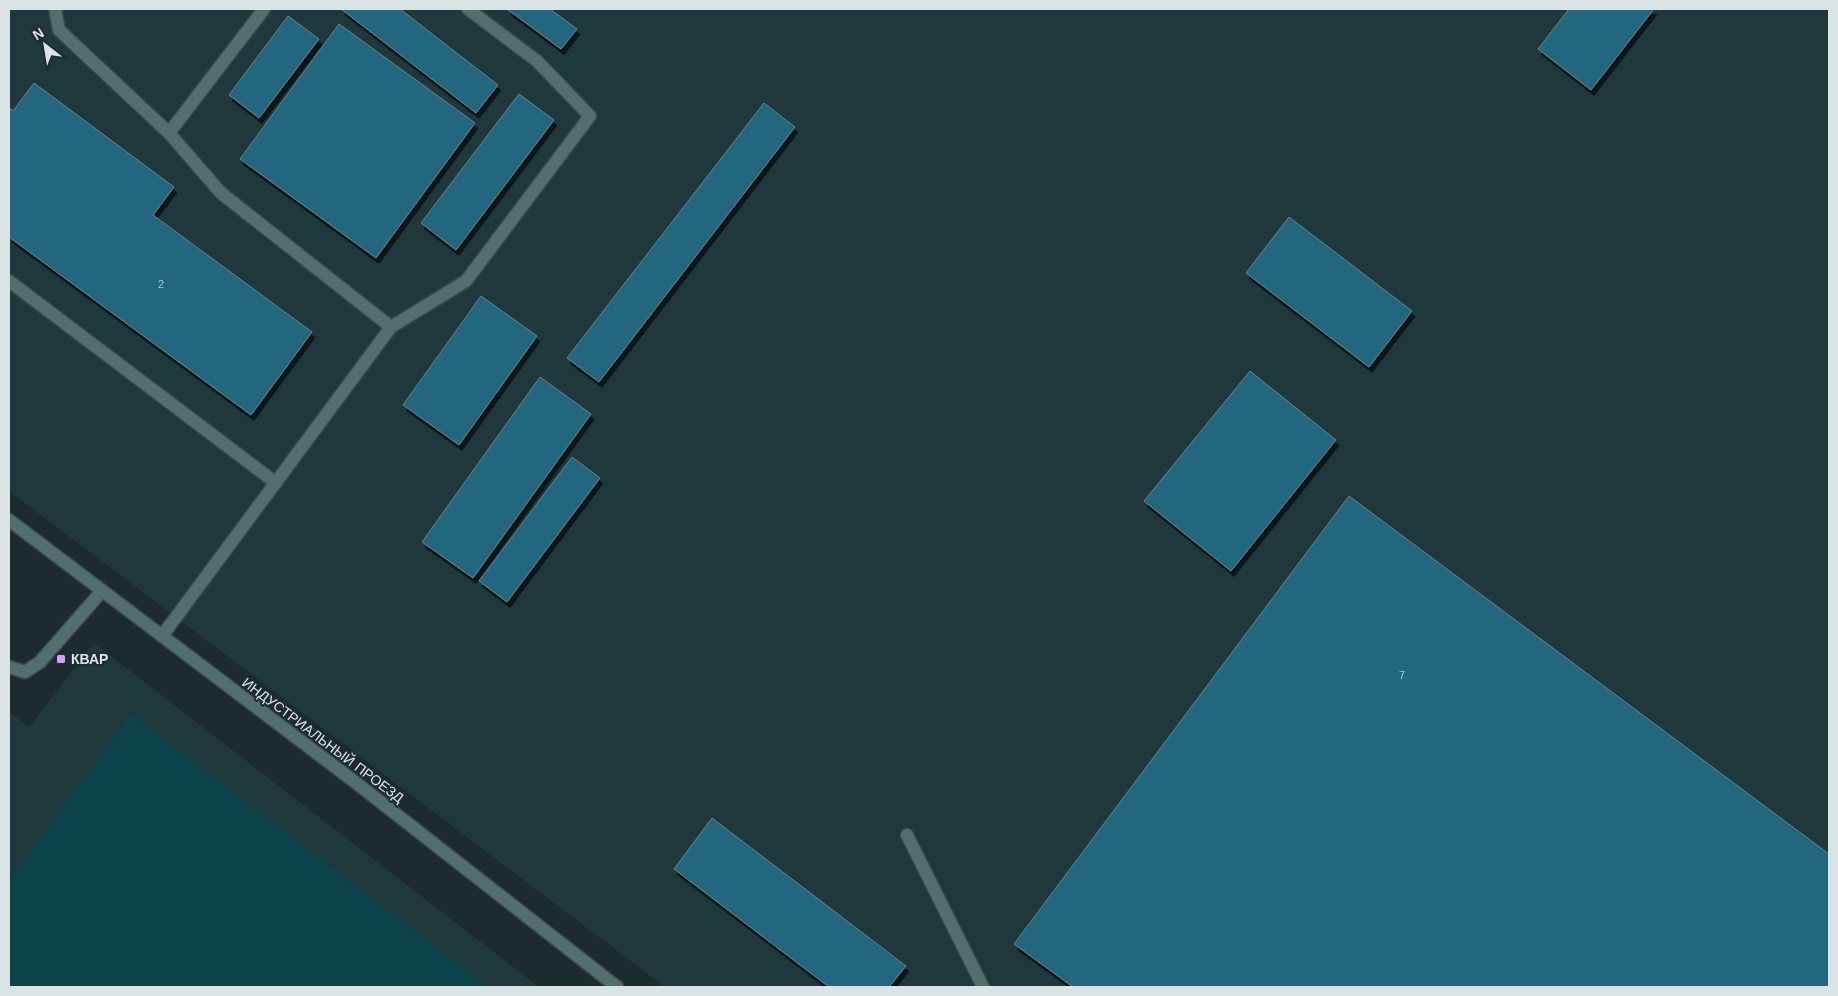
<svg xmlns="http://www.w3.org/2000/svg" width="1838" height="996" font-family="Helvetica,sans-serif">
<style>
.built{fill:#1f383b}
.green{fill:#0c4249}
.building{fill:#246680;stroke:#718087;filter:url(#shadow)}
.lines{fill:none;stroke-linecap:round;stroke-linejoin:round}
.lane-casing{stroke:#3a494b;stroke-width:15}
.street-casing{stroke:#3a494b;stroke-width:15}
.lane{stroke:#526f6d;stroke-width:12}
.street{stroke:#526f6d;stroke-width:12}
.poi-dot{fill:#d29dfd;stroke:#1c2c2e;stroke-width:2}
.labels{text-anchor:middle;stroke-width:4;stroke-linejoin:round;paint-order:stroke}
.number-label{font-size:11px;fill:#acc4cc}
.poi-label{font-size:14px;font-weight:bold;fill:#dae4e6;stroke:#1c2c2e;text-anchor:start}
.street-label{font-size:14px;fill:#dae4e6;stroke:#1c2c2e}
</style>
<defs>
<filter id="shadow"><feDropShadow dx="3" dy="5.5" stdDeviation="0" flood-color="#0009"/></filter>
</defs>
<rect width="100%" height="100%" fill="#1c2c2e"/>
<path class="built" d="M 9,9 L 1829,9 L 1829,987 L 665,987 L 9,491 Z
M 94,643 L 539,987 L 9,987 L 9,712 L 29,727 Z"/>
<path class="green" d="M 131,714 L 488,987 L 9,987 L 9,881 Z"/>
<path class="building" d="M 341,9 L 400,9 L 498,85 L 476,113 Z
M 507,9 L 550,9 L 577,29 L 561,49 Z
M 1569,9 L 1654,9 L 1591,90 L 1538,49 Z
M 288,16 L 319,39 L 259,118 L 229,95 Z
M 339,24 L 475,123 L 376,258 L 240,159 Z
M 34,83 L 174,187 L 153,215 L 312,332 L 251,415 L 9,237 L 9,107 L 13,111 Z
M 519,94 L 554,120 L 456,250 L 421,223 Z
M 764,103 L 795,127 L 599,382 L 567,358 Z
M 1289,217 L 1412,311 L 1369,367 L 1246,273 Z
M 481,296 L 537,336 L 459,445 L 403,405 Z
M 1250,371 L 1336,440 L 1231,571 L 1144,501 Z
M 540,377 L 591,414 L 473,578 L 422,542 Z
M 572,457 L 600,478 L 507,602 L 479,581 Z
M 1349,496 L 1829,854 L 1829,984 L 1827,987 L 1073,987 L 1014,944 Z
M 712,818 L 906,966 L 889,987 L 829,987 L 674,869 Z"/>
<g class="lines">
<defs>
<path id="lane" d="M 55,9 L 59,30 L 169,133
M 264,9 L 169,133 L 221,193 L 391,327
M 9,281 L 276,483
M 162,636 L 391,327 L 466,281 L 590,116 L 537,61 L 468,9
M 9,667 L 25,672 L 40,662 L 102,591
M 907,835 L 983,987"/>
<path id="street" d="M 9,520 L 355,782 L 617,987"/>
</defs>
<use href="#lane" class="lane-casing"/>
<use href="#street" class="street-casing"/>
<use href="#lane" class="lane"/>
<use href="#street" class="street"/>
</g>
<rect class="poi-dot" x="56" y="654" width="10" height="10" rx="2.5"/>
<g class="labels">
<g class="number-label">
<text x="161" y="288">2</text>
<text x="1402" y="679">7</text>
</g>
<g class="poi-label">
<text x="71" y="664">КВАР</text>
</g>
<g class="street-label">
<text transform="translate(323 740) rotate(37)" y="5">ИНДУСТРИАЛЬНЫЙ ПРОЕЗД</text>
</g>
</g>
<rect width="1838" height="996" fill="none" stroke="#dae4e6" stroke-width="20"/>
<g transform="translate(45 45) rotate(329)" stroke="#1c2c2e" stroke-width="4" paint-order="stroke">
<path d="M0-4L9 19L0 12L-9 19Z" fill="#dae4e6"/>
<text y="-8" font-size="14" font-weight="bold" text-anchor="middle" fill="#dae4e6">N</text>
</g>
</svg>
